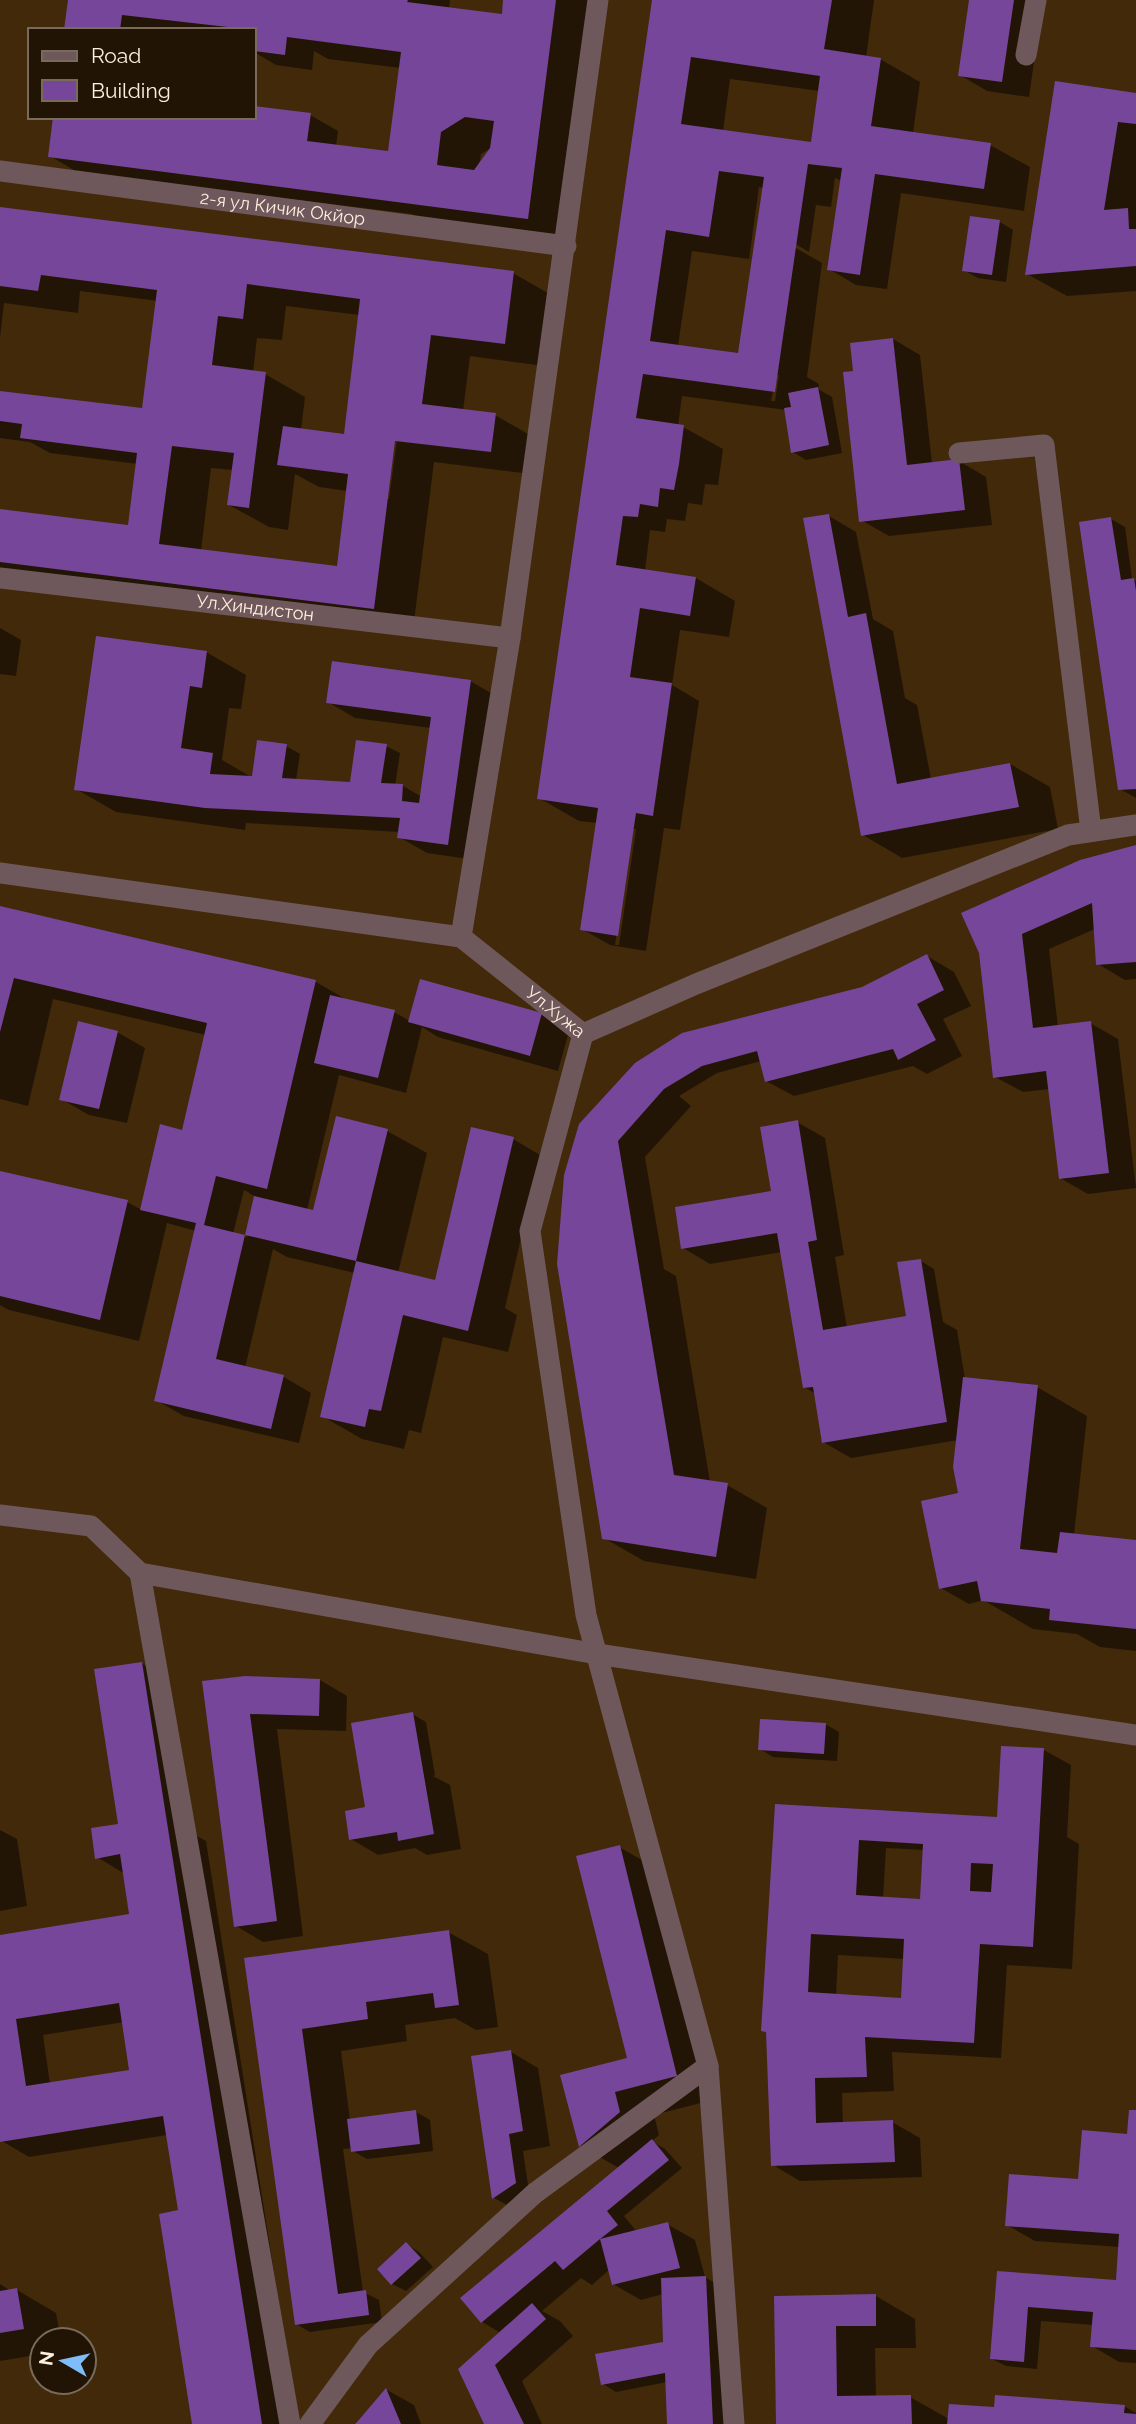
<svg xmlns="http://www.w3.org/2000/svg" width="1136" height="2424" font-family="Raleway,sans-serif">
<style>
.shadow{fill:#0007;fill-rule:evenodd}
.building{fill:#76469a;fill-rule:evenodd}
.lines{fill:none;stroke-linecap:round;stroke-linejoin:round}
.minor{stroke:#6f585b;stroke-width:21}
.labels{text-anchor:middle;stroke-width:6;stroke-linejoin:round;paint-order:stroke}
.street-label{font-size:18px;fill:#feeede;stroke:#211404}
</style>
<rect width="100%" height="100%" fill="#41290a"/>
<path class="shadow" d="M 70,0 L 450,0 L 449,9 L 503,16 L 505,0 L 599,0 L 568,240 L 424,221 L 412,214 L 200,188 L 89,179 L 50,156 L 254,117 L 254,108 L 310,115 L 338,131 L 336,146 L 388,153 L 401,68 L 328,59 L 314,51 L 312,70 L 276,65 L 254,52 L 254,30 L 66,30 ZM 493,147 L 479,166 L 481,154 Z
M 654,0 L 874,0 L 866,57 L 880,59 L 920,82 L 913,133 L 990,145 L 1030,167 L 1024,211 L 901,193 L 887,289 L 856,285 L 829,269 L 842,181 L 835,178 L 831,207 L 816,205 L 809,252 L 789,240 L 787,243 L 822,263 L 807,377 L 819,384 L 818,389 L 832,397 L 842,453 L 806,460 L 793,452 L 786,410 L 682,396 L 678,426 L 683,427 L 723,449 L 718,485 L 705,484 L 702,505 L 688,503 L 685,521 L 667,519 L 665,532 L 650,530 L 645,571 L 696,578 L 735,601 L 729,637 L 680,630 L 672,685 L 699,701 L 680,830 L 664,828 L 646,951 L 610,945 L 582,929 L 598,823 L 579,821 L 539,798 ZM 730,79 L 820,91 L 812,144 L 723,131 ZM 759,187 L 764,188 L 740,355 L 678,346 L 692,251 L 749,259 ZM 776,375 L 779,375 L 775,401 L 771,401 ZM 632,829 L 636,829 L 619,945 L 615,945 Z
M 970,0 L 1043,0 L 1029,97 L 987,91 L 960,75 Z
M 1057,83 L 1136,95 L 1136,291 L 1067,296 L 1027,274 Z
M 0,208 L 513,273 L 553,296 L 544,366 L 470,356 L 463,411 L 495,415 L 535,438 L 531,474 L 434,462 L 413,630 L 0,579 L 0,511 L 130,528 L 138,464 L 50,453 L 30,442 L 0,438 L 0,393 L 142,410 L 158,301 L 80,291 L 78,313 L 4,303 L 0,338 ZM 286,306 L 360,315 L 345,436 L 301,430 L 305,397 L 265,374 L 253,372 L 257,338 L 282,340 ZM 394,431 L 398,432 L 389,499 L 386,499 ZM 211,468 L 233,470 L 229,505 L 269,527 L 288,530 L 295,474 L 319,487 L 348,491 L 338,568 L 201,551 Z
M 1000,222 L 1013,230 L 1006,282 L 978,278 L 964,270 Z
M 893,339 L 920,355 L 932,464 L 959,461 L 986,477 L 992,525 L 889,536 L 861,520 L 855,373 Z
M 829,516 L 856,532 L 873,619 L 893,631 L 905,698 L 917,705 L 931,779 L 1010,764 L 1050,787 L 1058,829 L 902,858 L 863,835 Z
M 1111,519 L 1125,527 L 1132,579 L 1136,581 L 1136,798 L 1120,789 Z
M 0,628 L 21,640 L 16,676 L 0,674 Z
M 206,652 L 246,675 L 241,709 L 229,708 L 222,760 L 253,778 L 286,746 L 300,754 L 296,780 L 352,783 L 386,746 L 400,753 L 395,786 L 403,786 L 422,797 L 431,728 L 355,718 L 328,702 L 470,681 L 498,697 L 476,860 L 427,853 L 399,837 L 400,832 L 246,823 L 245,830 L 116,812 L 76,789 Z
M 1136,847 L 1136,979 L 1125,980 L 1098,964 L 1095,929 L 1049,949 L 1058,1027 L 1090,1023 L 1118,1039 L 1136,1188 L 1088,1194 L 1060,1178 L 1050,1089 L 1023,1092 L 995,1077 L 980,952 Z
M 0,907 L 316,982 L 349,1001 L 394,1012 L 410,1021 L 422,981 L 542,1015 L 569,1031 L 558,1071 L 438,1037 L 422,1027 L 406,1093 L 339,1075 L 307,1210 L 314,1212 L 387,1131 L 427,1153 L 398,1273 L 443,1284 L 513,1139 L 540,1155 L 505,1308 L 517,1315 L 508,1352 L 443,1337 L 421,1433 L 409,1430 L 404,1449 L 362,1439 L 322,1416 L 355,1273 L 287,1257 L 273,1249 L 245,1368 L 284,1377 L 311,1393 L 299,1443 L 184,1416 L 156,1400 L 196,1231 L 167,1223 L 139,1341 L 9,1310 L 0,1305 L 0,1172 L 127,1202 L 142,1210 L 162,1127 L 183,1132 L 206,1035 L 53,999 L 28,1106 L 0,1099 ZM 244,1190 L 256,1197 L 247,1237 L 233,1234 Z
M 927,956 L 954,972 L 971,1006 L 943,1019 L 962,1056 L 927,1074 L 913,1066 L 794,1096 L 766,1081 L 761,1061 L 717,1073 L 679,1096 L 691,1106 L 645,1157 L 664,1269 L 676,1276 L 710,1482 L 727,1485 L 767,1508 L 756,1579 L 644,1561 L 604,1538 L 559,1264 L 636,1064 L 862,989 Z
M 117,1032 L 145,1048 L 127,1123 L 89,1115 L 61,1099 Z
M 797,1122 L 825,1138 L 844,1255 L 835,1257 L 847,1328 L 908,1317 L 921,1261 L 934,1269 L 943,1322 L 957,1330 L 965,1379 L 1037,1387 L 1087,1416 L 1074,1535 L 1136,1542 L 1136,1651 L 1100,1647 L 1077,1634 L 1033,1629 L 983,1600 L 969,1604 L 941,1588 L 958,1494 L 958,1440 L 851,1458 L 823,1442 L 816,1394 L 804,1387 L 782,1252 L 710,1264 L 683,1248 L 773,1193 Z
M 141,1663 L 169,1679 L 193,1834 L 206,1841 L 298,2424 L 193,2424 L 180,2212 L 167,2135 L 29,2157 L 2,2141 L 0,1937 L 131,1916 L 125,1874 L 97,1857 L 124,1825 ZM 124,2022 L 132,2073 L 50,2084 L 43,2035 Z
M 320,1680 L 347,1696 L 346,1731 L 277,1729 L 303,1936 L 263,1942 L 236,1926 L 204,1683 Z
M 412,1714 L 426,1722 L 435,1775 L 433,1776 L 450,1785 L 461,1849 L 427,1855 L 415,1848 L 378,1855 L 351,1839 Z
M 825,1724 L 839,1732 L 837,1761 L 773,1757 L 760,1749 Z
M 1044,1750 L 1071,1765 L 1067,1837 L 1079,1844 L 1072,1969 L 1007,1965 L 1001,2058 L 892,2052 L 894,2091 L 842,2093 L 843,2124 L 892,2122 L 920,2138 L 922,2177 L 800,2181 L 773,2165 L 768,2033 L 763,2030 L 776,1806 L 1005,1819 ZM 886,1848 L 924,1850 L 921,1900 L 883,1898 ZM 838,1955 L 905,1959 L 902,2000 L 836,1996 Z
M 0,1830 L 17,1839 L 27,1906 L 0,1911 Z
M 619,1847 L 647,1863 L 716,2099 L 654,2115 L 659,2135 L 652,2141 L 665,2149 L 682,2168 L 624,2216 L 637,2232 L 667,2224 L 695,2240 L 705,2277 L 733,2294 L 739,2424 L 669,2424 L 667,2382 L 616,2392 L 603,2384 L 663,2343 L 663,2294 L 641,2300 L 613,2284 L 609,2270 L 592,2285 L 581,2278 L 542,2311 L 560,2321 L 573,2336 L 522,2381 L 542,2424 L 486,2424 L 460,2370 L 501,2333 L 482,2322 L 619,2168 L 580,2146 L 562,2077 L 629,2060 Z
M 448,1932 L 488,1954 L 498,2027 L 476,2030 L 455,2018 L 405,2025 L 407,2041 L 341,2051 L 350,2120 L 416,2112 L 430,2120 L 433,2151 L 367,2159 L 353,2151 L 353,2148 L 343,2149 L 363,2292 L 379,2300 L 382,2322 L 310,2332 L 296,2324 L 246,1960 Z
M 511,2052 L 538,2068 L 550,2146 L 523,2151 L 529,2191 L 507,2205 L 494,2198 Z
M 1136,2112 L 1136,2363 L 1119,2362 L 1092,2346 L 1094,2325 L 1041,2321 L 1037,2369 L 1006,2366 L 992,2359 L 997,2305 L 1117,2281 L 1120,2247 L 1035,2241 L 1007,2225 L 1080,2181 L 1129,2137 Z
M 406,2244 L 419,2252 L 433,2267 L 406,2291 L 392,2284 Z
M 0,2284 L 11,2291 L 17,2290 L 56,2313 L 61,2340 L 42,2340 L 42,2354 L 0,2361 Z
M 876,2296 L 915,2319 L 916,2348 L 875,2348 L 876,2397 L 910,2397 L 949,2419 L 993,2408 L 1124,2406 L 1136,2413 L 1136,2424 L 778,2424 L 776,2298 Z
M 387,2390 L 414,2405 L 421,2424 L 357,2424 Z"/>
<path class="building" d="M 68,0 L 408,0 L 407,2 L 502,14 L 503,0 L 556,0 L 528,219 L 48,157 L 53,117 L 254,117 L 254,106 L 311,113 L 307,141 L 388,151 L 401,52 L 287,37 L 285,55 L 254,51 L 254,30 L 122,15 L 120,30 L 64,30 ZM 465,117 L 494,121 L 490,148 L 474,170 L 437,165 L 441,132 Z
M 652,0 L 832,0 L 824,49 L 881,58 L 871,126 L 991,143 L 984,189 L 875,174 L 860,275 L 827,270 L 842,168 L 808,164 L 775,392 L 643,374 L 636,418 L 684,425 L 679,464 L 674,490 L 660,488 L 658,507 L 640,504 L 638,517 L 623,516 L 616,565 L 696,577 L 690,616 L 640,608 L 630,677 L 672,683 L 653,816 L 636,813 L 618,936 L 580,930 L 598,808 L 537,799 ZM 691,57 L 820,76 L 811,142 L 681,124 ZM 719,171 L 764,177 L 738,353 L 650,341 L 666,230 L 709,237 Z
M 969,0 L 1014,0 L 1002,82 L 958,76 Z
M 1055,81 L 1136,93 L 1136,124 L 1118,122 L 1104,210 L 1128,208 L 1129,229 L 1136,229 L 1136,266 L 1025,275 Z
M 0,207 L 514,271 L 505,344 L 431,335 L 422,404 L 496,413 L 491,452 L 395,441 L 374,609 L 0,562 L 0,509 L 128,525 L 137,453 L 20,438 L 22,424 L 0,421 L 0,391 L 142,408 L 157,290 L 41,275 L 38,291 L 0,286 ZM 247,284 L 360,299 L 344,434 L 283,426 L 277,465 L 348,474 L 337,566 L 159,544 L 172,446 L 234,453 L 227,505 L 249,508 L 266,372 L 212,365 L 218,316 L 243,319 Z
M 970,216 L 1000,220 L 992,275 L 962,271 Z
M 893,338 L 907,465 L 959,459 L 965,510 L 859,522 L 843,372 L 853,371 L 850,343 Z
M 818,387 L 829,445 L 791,453 L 784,408 L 791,407 L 788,393 Z
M 829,514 L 848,617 L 866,613 L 897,784 L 1010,763 L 1019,807 L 861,836 L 803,518 Z
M 1111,517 L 1121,580 L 1134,578 L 1136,591 L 1136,789 L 1118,790 L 1079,522 Z
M 96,636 L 207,651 L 202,688 L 190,686 L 181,748 L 213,753 L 210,774 L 252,776 L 257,740 L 287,744 L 282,778 L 350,782 L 356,740 L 387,744 L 381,783 L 403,784 L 402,801 L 419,803 L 431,717 L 326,703 L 332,661 L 471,680 L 448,845 L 397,838 L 400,818 L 205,808 L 74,790 Z
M 1136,845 L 1136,962 L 1096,965 L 1092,903 L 1022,934 L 1033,1028 L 1091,1021 L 1109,1173 L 1059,1179 L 1046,1071 L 993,1078 L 979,953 L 961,913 L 1080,860 Z
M 0,906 L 316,980 L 267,1189 L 216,1176 L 204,1225 L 245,1235 L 216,1359 L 284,1375 L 271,1429 L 154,1401 L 196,1223 L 140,1210 L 160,1124 L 182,1130 L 207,1023 L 14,978 L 0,1032 Z
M 927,954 L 944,990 L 917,1004 L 936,1040 L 898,1060 L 893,1049 L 765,1082 L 757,1051 L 702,1066 L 664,1089 L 618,1141 L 674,1475 L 728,1483 L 716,1557 L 602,1539 L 557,1264 L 564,1175 L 579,1124 L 635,1063 L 682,1033 L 862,987 Z
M 420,979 L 542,1013 L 530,1056 L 408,1022 Z
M 330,995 L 395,1010 L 378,1078 L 314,1063 Z
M 78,1021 L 118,1031 L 99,1109 L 59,1100 Z
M 336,1116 L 388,1129 L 356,1261 L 245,1235 L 254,1196 L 313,1210 Z
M 798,1120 L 817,1240 L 808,1242 L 823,1330 L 906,1316 L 897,1262 L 921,1259 L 947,1422 L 822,1443 L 813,1387 L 803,1388 L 777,1233 L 681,1249 L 675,1207 L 771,1191 L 760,1127 Z
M 471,1127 L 514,1137 L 468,1331 L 403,1315 L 381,1411 L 369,1409 L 365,1427 L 320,1417 L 356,1261 L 435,1280 Z
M 0,1171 L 128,1200 L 100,1320 L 0,1296 Z
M 963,1377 L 1038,1385 L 1020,1549 L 1057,1553 L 1060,1532 L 1136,1540 L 1136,1629 L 1049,1620 L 1050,1609 L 981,1601 L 977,1581 L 939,1589 L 921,1501 L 958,1493 L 953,1467 Z
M 142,1662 L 166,1816 L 262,2424 L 192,2424 L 159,2214 L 178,2210 L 163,2116 L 0,2142 L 0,1935 L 129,1914 L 120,1854 L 95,1859 L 91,1828 L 118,1824 L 94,1669 ZM 119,2003 L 129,2070 L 26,2086 L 16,2019 Z
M 245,1676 L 320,1679 L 319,1716 L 250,1714 L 277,1921 L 234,1927 L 202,1681 Z
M 413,1712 L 434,1834 L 398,1841 L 397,1832 L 349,1840 L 345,1811 L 365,1807 L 351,1723 Z
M 760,1719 L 826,1723 L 824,1754 L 758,1750 Z
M 1001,1746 L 1044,1748 L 1033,1947 L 980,1944 L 974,2043 L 865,2037 L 867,2077 L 815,2078 L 816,2123 L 893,2120 L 895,2162 L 771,2166 L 766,2032 L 761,2031 L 775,1804 L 997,1817 ZM 859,1840 L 923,1844 L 920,1899 L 856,1895 ZM 971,1863 L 993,1864 L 991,1892 L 970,1891 ZM 811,1934 L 904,1939 L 901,1998 L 808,1992 Z
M 620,1845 L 677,2076 L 615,2092 L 620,2112 L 579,2147 L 560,2075 L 627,2058 L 576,1856 Z
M 449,1930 L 459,2005 L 435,2008 L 433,1993 L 366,2002 L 368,2019 L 302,2029 L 338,2294 L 366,2290 L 369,2315 L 295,2325 L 244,1958 Z
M 511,2050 L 523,2131 L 509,2134 L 516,2183 L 492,2199 L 471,2056 Z
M 416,2110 L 420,2144 L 351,2152 L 347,2119 Z
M 1129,2110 L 1136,2110 L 1136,2350 L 1090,2347 L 1093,2312 L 1028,2307 L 1024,2362 L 990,2359 L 997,2271 L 1116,2280 L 1119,2234 L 1005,2226 L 1009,2174 L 1078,2179 L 1082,2130 L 1127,2134 Z
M 652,2139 L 669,2160 L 607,2211 L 618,2225 L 600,2239 L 668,2222 L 680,2268 L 612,2285 L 600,2239 L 563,2270 L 555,2261 L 481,2323 L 460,2298 Z
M 406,2242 L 421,2258 L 391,2285 L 377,2269 Z
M 706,2276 L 713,2424 L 667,2424 L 665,2373 L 601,2385 L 595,2354 L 663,2342 L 661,2278 Z
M 17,2288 L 24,2329 L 0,2333 L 0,2291 Z
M 876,2294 L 876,2326 L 836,2326 L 837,2396 L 911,2395 L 912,2424 L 776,2424 L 774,2296 Z
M 532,2303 L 546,2319 L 495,2365 L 524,2424 L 484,2424 L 458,2369 Z
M 386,2388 L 401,2424 L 355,2424 L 358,2421 Z
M 995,2395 L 1125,2405 L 1124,2413 L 1136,2414 L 1136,2424 L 947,2424 L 949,2404 L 994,2407 Z"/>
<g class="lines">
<g class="minor">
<path d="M 1026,55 L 1036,0"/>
<path id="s1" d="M 0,171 L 566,246"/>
<path d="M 959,453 L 1044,445 L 1091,831"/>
<path id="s2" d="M 0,578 L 510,638"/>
<path id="s3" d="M 0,873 L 461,937 L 583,1034 L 696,984 L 1068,835 L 1136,825"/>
<path d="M 461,937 L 510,638 L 598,0"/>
<path d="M 583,1034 L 530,1231 L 586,1615 L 708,2066 L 734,2424"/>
<path d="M 0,1515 L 91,1526 L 140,1573 L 597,1654 L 1136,1735"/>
<path d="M 140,1573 L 290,2424"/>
<path d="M 310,2424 L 368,2345 L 535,2193 L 708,2066"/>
</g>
</g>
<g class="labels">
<g class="street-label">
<text dy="6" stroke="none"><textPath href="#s1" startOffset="285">2-я ул Кичик Окйор</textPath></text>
<text dy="6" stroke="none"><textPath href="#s2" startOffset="257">Ул.Хиндистон</textPath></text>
<text dy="6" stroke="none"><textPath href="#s3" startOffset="586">Ул.Хужа</textPath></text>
</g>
</g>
<rect x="28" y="28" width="228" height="91" fill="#211404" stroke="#796b5b" stroke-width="2"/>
<rect x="42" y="51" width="35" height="10" fill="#6f585b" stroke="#796b5b" stroke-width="2"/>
<text x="91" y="63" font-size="21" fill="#feeede">Road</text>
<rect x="42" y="80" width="35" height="21" fill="#76469a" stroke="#796b5b" stroke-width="2"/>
<text x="91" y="98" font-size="21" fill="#feeede">Building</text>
<g transform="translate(63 2361) rotate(279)"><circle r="33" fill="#211404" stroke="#796b5b" stroke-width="2"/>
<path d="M0-5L12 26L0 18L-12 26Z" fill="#7fbdf9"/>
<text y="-10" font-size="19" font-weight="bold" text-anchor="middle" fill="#feeede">N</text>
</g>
</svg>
